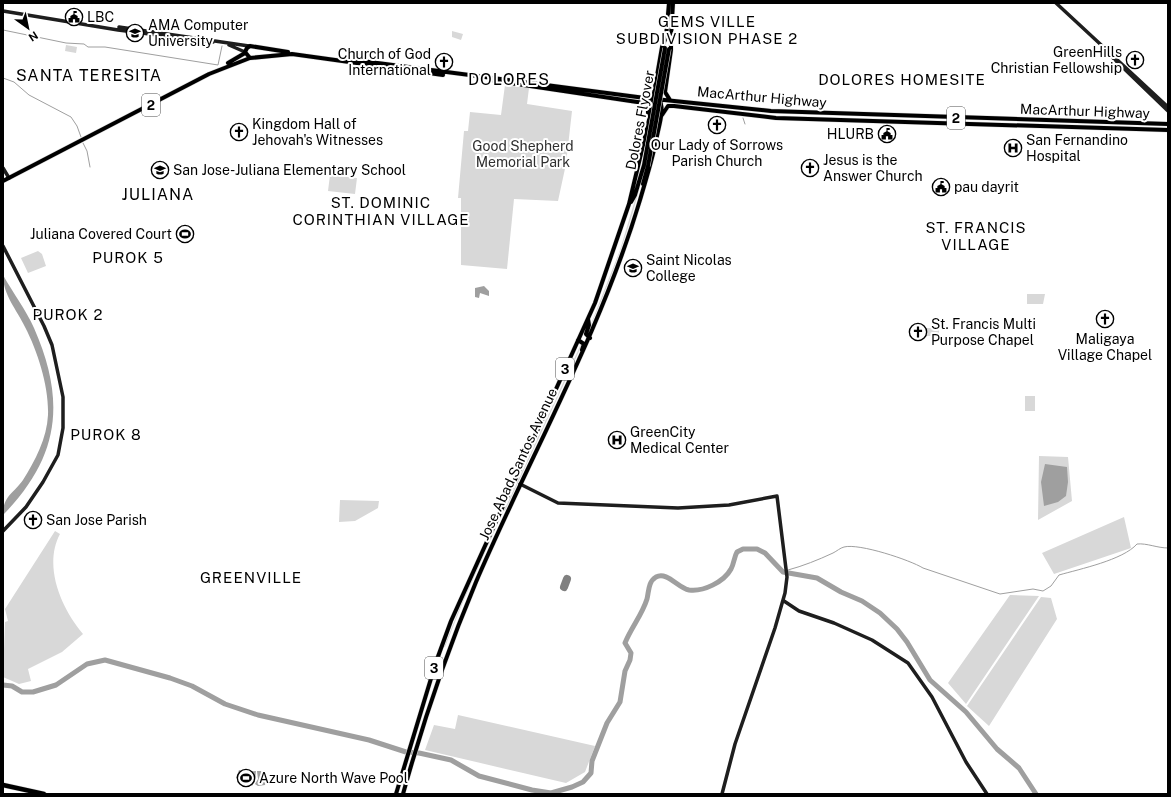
<svg xmlns="http://www.w3.org/2000/svg" width="1171" height="797" font-family="'Public Sans',sans-serif">
<style>
.green{fill:#d8d8d8}
.water{fill:#9f9f9f}
.lines{fill:none;stroke-linecap:round;stroke-linejoin:round}
.stream{stroke:#9f9f9f;stroke-width:1}
.river{stroke:#9f9f9f;stroke-width:5}
.taxiway{stroke:#808080;stroke-width:8}
.trunk-casing{stroke:#dbdbdb;stroke-width:5}
.motorway-casing{stroke:#dbdbdb;stroke-width:5.5}
.secondary{stroke:#1e1e1e;stroke-width:3.5}
.trunk{stroke:#000;stroke-width:4}
.motorway{stroke:#000;stroke-width:4.5}
.trunk-bridge-casing{stroke:#dbdbdb;stroke-width:5;stroke-linecap:butt}
.trunk-bridge{stroke:#000;stroke-width:4}
.labels{text-anchor:middle;stroke-width:4;stroke-linejoin:round;paint-order:stroke}
.shield{fill:#fff;stroke:#4c4c4c;stroke-width:1}
.shield-label{font-size:13px;font-weight:bold;fill:#000}
.poi-label{font-size:14px;fill:#000;stroke:#fff;text-anchor:start}
.street-label{font-size:14px;fill:#000;stroke:#fff}
.park-label{font-size:14px;fill:#2f2f2f;stroke:#fff}
.neighbourhood-label{font-size:15px;letter-spacing:1px;fill:#000;stroke:#fff}
.quarter-label{font-size:16px;letter-spacing:1px;fill:#000;stroke:#fff}
</style>
<rect width="100%" height="100%" fill="#fff"/>
<path class="green" d="M 452,31 L 463,34 L 461,40 L 452,37 Z
M 66,45 L 77,47 L 76,53 L 65,51 Z
M 505,85 L 529,88 L 527,104 L 572,111 L 566,164 L 558,201 L 514,199 L 507,269 L 461,265 L 461,198 L 458,198 L 464,131 L 468,131 L 470,112 L 501,115 Z
M 645,166 C 632,224 611,280 587,334 L 620,250 Z
M 330,175 L 357,178 L 355,194 L 328,191 Z
M 184,227 L 192,230 L 191,239 L 177,237 L 178,229 L 183,229 Z
M 38,251 L 42,254 L 46,266 L 28,273 L 21,258 Z
M 1027,294 L 1045,294 L 1043,304 L 1027,304 Z
M 925,328 L 939,328 L 939,336 L 925,336 Z
M 581,344 L 582,345 L 505,511 L 504,510 Z
M 1025,396 L 1035,396 L 1035,411 L 1025,411 Z
M 1039,456 L 1068,457 L 1072,501 L 1038,520 Z
M 340,500 L 379,501 L 378,508 L 355,521 L 339,522 Z
M 1124,517 L 1131,548 L 1054,574 L 1042,553 Z
M 499,521 L 463,602 L 445,647 L 444,647 L 466,592 Z
M 55,531 L 60,534 C 43,566 61,608 83,634 L 62,652 L 28,669 L 31,681 L 19,684 L 3,677 L 5,622 L 8,621 L 5,609 Z
M 1010,595 L 1039,596 L 966,704 L 948,683 Z
M 1041,597 L 1051,598 L 1057,619 L 989,726 L 967,706 Z
M 458,715 L 595,746 L 585,772 L 566,783 L 425,750 L 434,725 L 455,729 Z"/>
<path class="water" d="M 3,275 C 13,293 26,310 34,328 C 66,401 60,457 3,515 C 3,496 13,494 23,480 C 35,461 47,438 48,415 C 49,387 38,352 25,327 C 17,310 3,295 3,275 Z
M 484,286 L 489,291 L 489,296 L 480,293 L 479,298 L 475,297 L 475,288 Z
M 1045,464 L 1067,467 L 1068,482 L 1066,496 L 1058,502 L 1044,506 L 1041,482 Z
M 239,770 L 247,772 L 256,771 L 255,781 L 252,786 L 248,782 L 236,778 Z
M 257,771 L 261,771 L 268,776 L 265,785 L 258,786 L 255,784 L 258,779 Z"/>
<g class="lines">
<path class="stream" d="M 3,30 L 66,43 L 84,44 L 88,47 L 105,47 L 218,65 L 222,46
M 3,78 L 14,82 L 29,95 L 71,117 L 77,126 L 81,137
M 743,118 L 745,124
M 83,143 L 87,151 L 90,167
M 788,570 C 803,566 818,560 833,553 C 837,551 840,548 844,547 C 859,543 910,560 923,568 L 1000,594 L 1033,589 L 1043,591 L 1051,586 L 1059,575 C 1080,569 1123,560 1137,544 C 1147,543 1157,548 1168,548"/>
<path class="river" d="M 3,685 L 12,686 L 22,692 L 33,692 L 56,685 L 87,664 L 105,660 L 170,678 L 192,686 L 225,704 L 258,715 L 369,740 L 406,752 L 419,753 L 451,760 L 479,776 L 532,790 L 551,793 L 572,787 L 583,782 L 591,773 L 592,761 L 607,723 L 620,702 L 625,671 L 630,660 L 631,653 L 625,643 C 631,628 642,615 647,599 C 649,591 648,582 656,577 C 667,571 678,588 689,590 C 703,592 724,582 731,569 C 734,564 734,557 737,552 L 743,549 L 757,549 L 765,553 L 783,572 L 817,578 L 841,592 L 862,601 L 880,613 L 897,629 L 907,642 L 930,680 L 966,712 L 997,749 L 1019,768 L 1036,794"/>
<path class="taxiway" d="M 564,587 L 567,579"/>
<defs>
<path id="trunk" d="M 671,36 L 673,3
M 250,58 L 245,52 L 247,48 L 250,46 L 288,52
M 357,62 L 362,61 L 645,98 L 771,111 L 1168,124
M 228,63 L 245,53
M 490,80 L 644,103 L 648,105 L 648,114
M 670,100 L 665,92 L 671,50 L 671,35
M 662,115 L 668,106 L 674,106 L 776,118 L 1168,130
M 3,181 L 209,74 L 250,58 L 292,54 L 443,75
M 643,184 L 648,166
M 631,202 L 635,195 L 644,165
M 588,319 L 589,325 L 586,334 L 590,338
M 578,340 L 584,344 L 582,350
M 396,794 L 436,662 L 451,621 L 595,303 L 629,204 L 650,116 L 662,47 L 666,37 L 669,3
M 403,794 C 423,722 447,651 476,582 C 531,454 600,334 640,200 C 646,179 653,158 657,136 C 659,125 665,109 659,99"/>
<path id="motorway" d="M 3,785 L 44,794"/>
</defs>
<use href="#trunk" class="trunk-casing"/>
<use href="#motorway" class="motorway-casing"/>
<path class="secondary" d="M 1056,3 L 1168,107
M 3,11 L 118,30 L 213,42
M 119,27 L 249,46
M 229,45 L 245,52
M 1112,57 L 1168,111
M 3,168 L 9,178
M 3,246 L 44,326 L 52,345 L 63,397 L 63,428 L 58,455 L 43,482 L 26,507 L 3,531
M 520,484 L 558,503 L 678,508 L 729,505 L 777,496 L 787,577 L 785,593 L 775,628 L 735,744 L 722,794
M 784,601 L 799,611 L 834,623 L 872,640 L 908,663 L 932,697 L 966,762 L 987,794"/>
<use href="#trunk" class="trunk"/>
<use href="#motorway" class="motorway"/>
<defs>
<path id="trunk-bridge" d="M 644,165 L 665,48
M 648,166 L 669,49"/>
</defs>
<use href="#trunk-bridge" class="trunk-bridge-casing"/>
<use href="#trunk-bridge" class="trunk-bridge"/>
</g>
<defs>
<symbol id="civic-ring" viewBox="-11 -11 22 22"><circle r="9.5" fill="#fff" stroke="#000" stroke-width="1.5"/><path d="M-.6-6.5H3V-4.5H.6V-3L4-1V1h2V6H-6V1h2V-1L-.6-3ZM-1.2 2.5V6h2.4V2.5Z" fill="#000"/></symbol>
<symbol id="university-ring" viewBox="-11 -11 22 22"><circle r="9.5" fill="#fff" stroke="#000" stroke-width="1.5"/><path d="M0-5L7-2L0 1L-7-2ZM-4 1L0 2.5L4 1V4Q0 6-4 4Z" fill="#000"/></symbol>
<symbol id="church-ring" viewBox="-11 -11 22 22"><circle r="9.5" fill="#fff" stroke="#000" stroke-width="1.5"/><path d="M-1.2-6h2.4v3.5h3.3v2.4h-3.3V6h-2.4V-.1h-3.3v-2.4h3.3Z" fill="#000"/></symbol>
<symbol id="hospital-ring" viewBox="-11 -11 22 22"><circle r="9.5" fill="#fff" stroke="#000" stroke-width="1.5"/><path d="M-5-5h3v3.5h4V-5h3V5h-3V1.5h-4V5h-3Z" fill="#000"/></symbol>
<symbol id="school-ring" viewBox="-11 -11 22 22"><circle r="9.5" fill="#fff" stroke="#000" stroke-width="1.5"/><path d="M0-5L7-2L0 1L-7-2ZM-4 1L0 2.5L4 1V4Q0 6-4 4Z" fill="#000"/></symbol>
<symbol id="stadium-ring" viewBox="-11 -11 22 22"><circle r="9.5" fill="#fff" stroke="#000" stroke-width="1.5"/><path d="M0-5a6.5 5 0 1 0 0 10a6.5 5 0 1 0 0-10ZM-3.5-1.8h7v3.6h-7Z" fill="#000"/></symbol>
</defs>
<g fill-rule="evenodd">
<use href="#civic-ring" x="64" y="7" width="20" height="20"/>
<use href="#university-ring" x="125" y="23" width="20" height="20"/>
<use href="#church-ring" x="1125" y="50" width="20" height="20"/>
<use href="#church-ring" x="434" y="52" width="20" height="20"/>
<use href="#church-ring" x="707" y="115" width="20" height="20"/>
<use href="#church-ring" x="229" y="122" width="20" height="20"/>
<use href="#civic-ring" x="877" y="124" width="20" height="20"/>
<use href="#hospital-ring" x="1003" y="138" width="20" height="20"/>
<use href="#church-ring" x="800" y="158" width="20" height="20"/>
<use href="#school-ring" x="150" y="160" width="20" height="20"/>
<use href="#civic-ring" x="931" y="177" width="20" height="20"/>
<use href="#stadium-ring" x="175" y="224" width="20" height="20"/>
<use href="#university-ring" x="623" y="258" width="20" height="20"/>
<use href="#church-ring" x="1095" y="309" width="20" height="20"/>
<use href="#church-ring" x="908" y="322" width="20" height="20"/>
<use href="#hospital-ring" x="607" y="430" width="20" height="20"/>
<use href="#church-ring" x="23" y="510" width="20" height="20"/>
<use href="#stadium-ring" x="236" y="768" width="20" height="20"/>
</g>
<g class="labels">
<g class="shield">
<rect x="142" y="94" width="18" height="22" rx="3"/>
<rect x="947" y="107" width="18" height="22" rx="3"/>
<rect x="556" y="358" width="18" height="22" rx="3"/>
<rect x="425" y="657" width="18" height="22" rx="3"/>
</g>
<g class="shield-label">
<text x="151" y="110">2</text>
<text x="956" y="123">2</text>
<text x="565" y="374">3</text>
<text x="434" y="673">3</text>
</g>
<g class="poi-label">
<text x="87" y="22">LBC</text>
<text x="148" y="30">AMA Computer<tspan x="148" dy="16">University</tspan></text>
<text x="1122" y="57" text-anchor="end">GreenHills<tspan x="1122" dy="16">Christian Fellowship</tspan></text>
<text x="431" y="59" text-anchor="end">Church of God<tspan x="431" dy="16">International</tspan></text>
<text x="252" y="129">Kingdom Hall of<tspan x="252" dy="16">Jehovah's Witnesses</tspan></text>
<text x="874" y="139" text-anchor="end">HLURB</text>
<text x="1026" y="145">San Fernandino<tspan x="1026" dy="16">Hospital</tspan></text>
<text x="717" y="150" text-anchor="middle">Our Lady of Sorrows<tspan x="717" dy="16">Parish Church</tspan></text>
<text x="823" y="165">Jesus is the<tspan x="823" dy="16">Answer Church</tspan></text>
<text x="173" y="175">San Jose-Juliana Elementary School</text>
<text x="954" y="192">pau dayrit</text>
<text x="172" y="239" text-anchor="end">Juliana Covered Court</text>
<text x="646" y="265">Saint Nicolas<tspan x="646" dy="16">College</tspan></text>
<text x="931" y="329">St. Francis Multi<tspan x="931" dy="16">Purpose Chapel</tspan></text>
<text x="1105" y="344" text-anchor="middle">Maligaya<tspan x="1105" dy="16">Village Chapel</tspan></text>
<text x="630" y="437">GreenCity<tspan x="630" dy="16">Medical Center</tspan></text>
<text x="46" y="525">San Jose Parish</text>
<text x="259" y="783">Azure North Wave Pool</text>
</g>
<g class="street-label">
<text transform="translate(762 97) rotate(5)" y="5">MacArthur Highway</text>
<text transform="translate(1085 111) rotate(2)" y="5">MacArthur Highway</text>
<text transform="translate(640 120) rotate(-79)" y="5">Dolores Flyover</text>
<text transform="translate(518 464) rotate(-65)" y="5">Jose Abad Santos Avenue</text>
</g>
<g class="park-label">
<text x="523" y="151">Good Shepherd<tspan x="523" dy="16">Memorial Park</tspan></text>
</g>
<g class="neighbourhood-label">
<text x="707" y="27">GEMS VILLE<tspan x="707" dy="17">SUBDIVISION PHASE 2</tspan></text>
<text x="902" y="85">DOLORES HOMESITE</text>
<text x="381" y="208">ST. DOMINIC<tspan x="381" dy="17">CORINTHIAN VILLAGE</tspan></text>
<text x="976" y="233">ST. FRANCIS<tspan x="976" dy="17">VILLAGE</tspan></text>
<text x="128" y="263">PUROK 5</text>
<text x="68" y="320">PUROK 2</text>
<text x="106" y="440">PUROK 8</text>
<text x="251" y="583">GREENVILLE</text>
</g>
<g class="quarter-label">
<text x="89" y="81">SANTA TERESITA</text>
<text x="509" y="85">DOLORES</text>
<text x="158" y="200">JULIANA</text>
</g>
</g>
<rect width="1171" height="797" fill="none" stroke="#000000" stroke-width="8"/>
<g transform="translate(28 28) rotate(147)" stroke="#ffffff" stroke-width="3" paint-order="stroke">
<path d="M0-3L7 15L0 10L-7 15Z" fill="#000000"/>
<text y="-6" font-size="11" font-weight="bold" text-anchor="middle" fill="#000000">N</text>
</g>
</svg>
